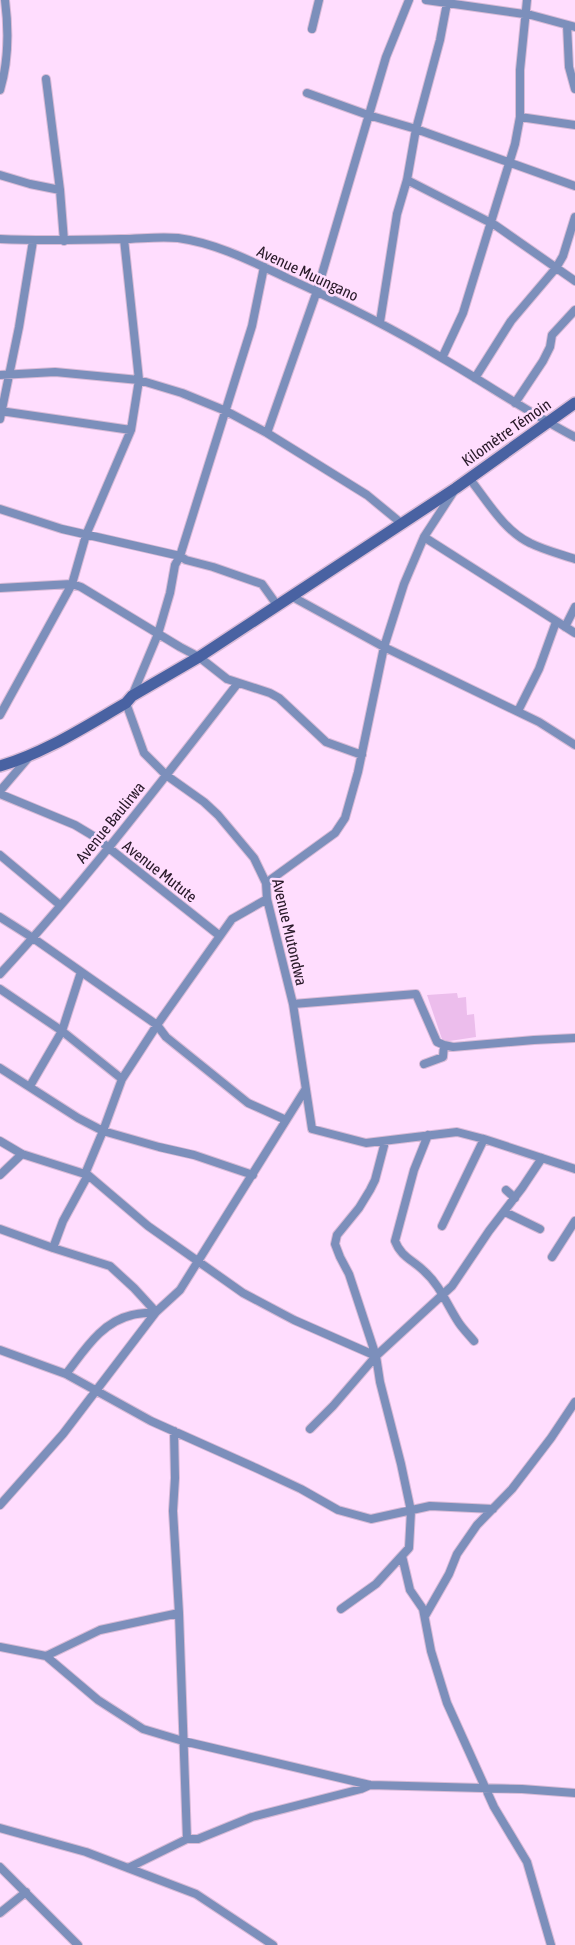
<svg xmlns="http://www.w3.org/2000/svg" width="575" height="1945" font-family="'Asap Condensed',sans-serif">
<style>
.green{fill:#ecbdec}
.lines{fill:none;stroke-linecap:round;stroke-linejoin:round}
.street-casing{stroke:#d8bad7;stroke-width:10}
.secondary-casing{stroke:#d8bad7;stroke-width:14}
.street{stroke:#7c8fbb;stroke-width:8}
.secondary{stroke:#4962a2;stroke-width:11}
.labels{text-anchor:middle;stroke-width:5;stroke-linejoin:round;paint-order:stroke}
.street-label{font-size:16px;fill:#281928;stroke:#ffddfe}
</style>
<rect width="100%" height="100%" fill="#ffddfe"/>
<path class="green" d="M 457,993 L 458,998 L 466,997 L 467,1015 L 474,1014 L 476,1037 L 443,1042 L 427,995 Z"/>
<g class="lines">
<defs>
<path id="street" d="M 426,0 L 531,15 L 575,27
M 567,25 L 569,67 L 575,89
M 312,29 L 319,0
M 46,79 L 60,190 L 64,241
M 0,90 C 9,60 9,31 5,0
M 307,93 L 368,115 L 416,129 L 575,186
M 520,117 L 575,125
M 0,175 L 30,184 L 60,190
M 407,180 L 495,225 L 575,281
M 0,239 C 40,241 81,240 121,239 C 140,239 158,236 178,238 C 216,243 253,262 287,278 C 340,302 392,328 442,358 C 487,384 529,413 575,437
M 380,322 L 397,214 L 407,180 L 416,129 L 440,40 L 447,3
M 442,358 L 463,313 L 515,144 L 520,117 L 520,70 L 527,0
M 0,375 L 55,372 L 139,380 L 182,393 L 226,411 L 267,433 L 367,495 L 401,523
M 475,378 L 511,321 L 556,268 L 563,256 L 575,217
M 515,403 L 543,361 L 550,347 L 552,335 L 575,310
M 0,411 L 131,430
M 0,419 L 19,327 L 33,241
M 267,433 L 317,291 L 386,57 L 409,0
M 469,478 C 486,499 504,531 530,543 C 544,550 560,554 575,559
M 0,509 L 62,529 L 180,556 L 186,560 L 213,567 L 262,584 L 277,605
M 424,537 L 575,633
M 0,588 L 72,584 L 81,587 L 180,647 L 199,657 L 227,679 L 270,693 L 279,698 L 326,742 L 362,755
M 291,596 L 384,647 L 539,722 L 575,745
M 565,627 L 575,607
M 132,696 L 158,634 L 170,593 L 175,565 L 180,556 L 252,326 L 264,267
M 126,703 L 144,753 L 166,775 L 204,802 L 218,815 L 254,858 L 266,883 L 267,899 L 293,1004 L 312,1129 L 366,1143 L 457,1132 L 484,1139 L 575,1169
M 518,711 L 539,669 L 556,622
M 0,715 L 72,584 L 86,535 L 131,430 L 139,380 L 124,239
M 0,791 L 29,757
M 0,794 L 75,825 L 95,837 L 220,936
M 0,855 L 60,905
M 266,883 L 335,833 L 345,818 L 358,772 L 384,647 L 404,584 L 424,537 L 454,491
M 0,917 L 33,938 L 157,1025 L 166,1037 L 248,1103 L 286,1120
M 0,974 C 85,882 161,782 238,683
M 0,989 L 62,1031 L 122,1079
M 293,1004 L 416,994 L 437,1042 L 444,1045 L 453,1047 L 534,1040 L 575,1038
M 424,1064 L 443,1057 L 444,1045
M 0,1068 L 78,1118 L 103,1131 L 159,1147 L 194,1155 L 253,1175
M 30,1086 L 62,1031 L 81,972
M 428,1135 L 414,1170 L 395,1241 C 401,1257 413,1260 424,1271 C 440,1285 447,1305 459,1323 C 463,1329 469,1335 474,1341
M 0,1141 L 22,1154 L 88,1175 L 148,1226 L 243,1293 L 294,1320 L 376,1356
M 85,1174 L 103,1131 L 122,1079 L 157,1025 L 232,919 L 267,899
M 0,1175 L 22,1154
M 506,1190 L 515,1198
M 505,1212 L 540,1229
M 442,1226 L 484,1139
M 0,1229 L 53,1248 L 110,1266 L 134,1288 L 156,1312
M 53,1248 L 63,1221 L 88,1175
M 552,1257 L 575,1221
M 0,1350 L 66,1374 L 151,1421 L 256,1468 L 301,1489 L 338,1510 L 371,1519 L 430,1506 L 493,1509
M 66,1374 C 84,1351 101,1322 132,1315 C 140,1313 148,1313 156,1312
M 310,1429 L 333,1406 L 376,1356 L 452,1286 L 489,1231 L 522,1188 L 542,1158
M 0,1505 L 63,1434 L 156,1312 L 180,1290 L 305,1090
M 402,1556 L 410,1590 L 423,1609 L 431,1651 L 447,1703 L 494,1807 L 527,1862 L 551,1945
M 341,1609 L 376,1584 L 409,1548 L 411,1511 L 401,1464 L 380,1382 L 376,1356 L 349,1274 L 340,1257 L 335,1244 L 337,1235 L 359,1208 L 370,1190 L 375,1180 L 385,1142
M 425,1616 L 449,1574 L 457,1554 L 477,1525 L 512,1489 L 551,1438 L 575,1402
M 0,1647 L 46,1656 L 98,1700 L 143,1729 L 183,1741 L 370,1785 L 522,1789 L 575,1793
M 46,1656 L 100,1630 L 179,1613
M 0,1828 L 86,1852 L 196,1894 L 273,1945
M 187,1839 L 198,1839 L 252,1817 L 361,1789 L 370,1785
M 0,1867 L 78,1945
M 128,1868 L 187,1839 L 179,1613 L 173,1511 L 175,1478 L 174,1431
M 0,1913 L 26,1892"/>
<path id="secondary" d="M 0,766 C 45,753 86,726 126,703 L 132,696 L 199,657 L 456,488 L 575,403"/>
</defs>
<use href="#street" class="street-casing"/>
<use href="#secondary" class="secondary-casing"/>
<use href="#street" class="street"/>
<use href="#secondary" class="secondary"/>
</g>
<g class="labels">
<g class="street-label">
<text transform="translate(308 273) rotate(25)" y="6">Avenue Muungano</text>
<text transform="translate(506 432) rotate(-35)" y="6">Kilomètre Témoin</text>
<text transform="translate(110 822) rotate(-51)" y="6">Avenue Baulirwa</text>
<text transform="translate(160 871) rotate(38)" y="6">Avenue Mutute</text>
<text transform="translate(290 932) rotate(77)" y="6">Avenue Mutondwa</text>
</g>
</g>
</svg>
